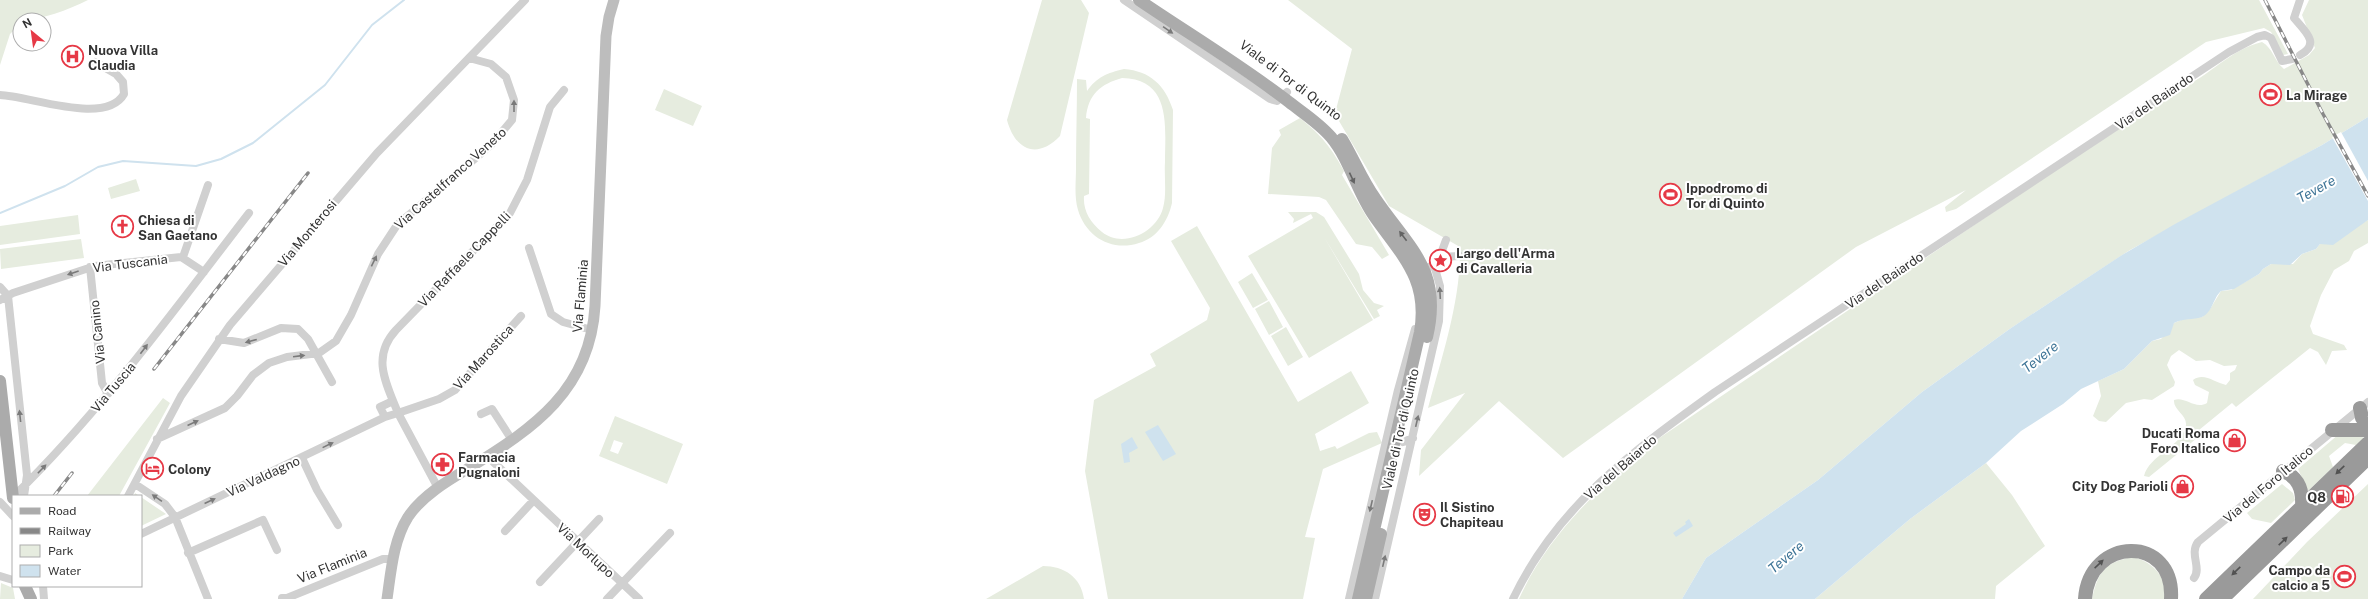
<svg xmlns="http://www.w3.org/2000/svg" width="2368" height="599" font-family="'Public Sans',sans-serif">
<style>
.green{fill:#e6ecdf;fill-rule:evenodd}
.water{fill:#cfe2ee}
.pier{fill:#fff}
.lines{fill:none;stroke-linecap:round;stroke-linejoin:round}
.stream{stroke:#cfe2ee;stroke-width:2}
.street{stroke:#d0d0d0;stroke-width:8}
.secondary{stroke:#bdbdbd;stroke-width:11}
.primary{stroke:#ababab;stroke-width:12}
.highway{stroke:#9a9a9a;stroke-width:14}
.rail-casing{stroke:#888;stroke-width:3.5}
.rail{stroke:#fff;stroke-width:2;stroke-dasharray:6;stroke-linecap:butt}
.oneway{fill:#7a7a7a}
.oneway2{fill:#636363}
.oneway3{fill:#525252}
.labels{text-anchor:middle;stroke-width:4;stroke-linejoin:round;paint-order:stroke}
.poi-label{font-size:13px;font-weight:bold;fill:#333;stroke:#fff;text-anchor:start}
.street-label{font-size:13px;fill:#333;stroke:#fff}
.water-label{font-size:14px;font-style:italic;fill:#3f7597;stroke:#fff}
</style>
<rect width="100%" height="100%" fill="#fff"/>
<path class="green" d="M 0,0 L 88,0 C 68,10 42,20 20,20 L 20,24 L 10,34 L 0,65 Z
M 1042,0 L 1081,0 L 1089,13 L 1060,136 C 1037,160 1015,150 1007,120 Z
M 1288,0 L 2259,0 L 2288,54 L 2283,55 L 2271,32 L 2264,28 L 2206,42 L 1956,209 L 1946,212 L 1945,207 L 1966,190 L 1856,247 L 1563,458 L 1499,401 L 1419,476 L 1421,450 L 1465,393 L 1428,408 C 1442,356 1461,301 1460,247 L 1389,206 L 1339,121 L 1334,117 L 1352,49 Z
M 2309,0 L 2368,0 L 2368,117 L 2322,145 L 2130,250 L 2011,328 L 1922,392 L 1818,480 L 1706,558 L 1682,599 L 1519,599 C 1547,536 1598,489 1649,445 L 2029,188 L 2181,88 C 2210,76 2229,50 2262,42 C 2273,48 2274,61 2284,69 L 2309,55 L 2315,48 L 2302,15 Z
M 1124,69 C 1150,71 1165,85 1173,110 L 1172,203 C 1168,221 1157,238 1139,243 C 1112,252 1086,237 1078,210 C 1074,197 1076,181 1076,168 C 1076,138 1077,109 1077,79 L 1086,80 L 1087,91 C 1097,77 1107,73 1124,69 ZM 1122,78 C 1172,79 1165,127 1165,162 C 1164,177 1167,194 1163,208 C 1157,232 1123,249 1102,232 C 1090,222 1083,211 1084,196 L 1089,194 L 1090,119 L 1086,118 C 1088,94 1101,84 1122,78 Z
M 664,89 L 702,106 L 693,126 L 655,110 Z
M 1300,118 C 1321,135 1331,147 1344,171 L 1342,175 L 1389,255 L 1382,259 L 1372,247 L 1356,244 L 1326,200 L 1319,197 L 1268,194 L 1272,148 L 1281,135 L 1279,130 Z
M 136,179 L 140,191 L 111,199 L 108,188 Z
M 1288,212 L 1316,212 L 1324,217 L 1359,274 L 1363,290 L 1374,303 L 1384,306 L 1377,310 L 1380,316 L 1374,319 L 1324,237 L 1373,320 L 1309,358 L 1248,256 L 1313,218 L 1311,214 L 1293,223 L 1294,219 Z
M 78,215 L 80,234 L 0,245 L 0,226 Z
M 2368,220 L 2368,243 L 2354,251 L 2349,261 L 2334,270 L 2321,295 L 2310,326 L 2313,334 L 2344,345 L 2347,350 L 2332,351 L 2326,365 L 2318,352 L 2310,348 L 2236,407 L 2232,403 L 2199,430 L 2202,434 L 2149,477 L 2144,476 C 2149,455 2183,446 2186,425 C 2187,415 2173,410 2174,400 C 2185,396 2195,410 2207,403 L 2209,392 L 2195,385 L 2193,380 C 2204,372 2215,383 2226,385 L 2230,380 L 2230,373 L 2235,370 L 2237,365 L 2224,366 L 2210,360 L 2196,361 L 2179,350 L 2171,356 L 2167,365 L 2175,382 L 2174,386 L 2152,400 L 2144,399 L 2126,403 L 2106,422 L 2099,421 L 2093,416 L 2101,396 L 2098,381 L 2124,369 L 2152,341 L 2161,339 L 2174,323 L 2186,318 L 2202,317 L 2210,309 L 2221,291 L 2231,290 L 2259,274 L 2263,269 L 2271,264 L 2293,264 L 2302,254 L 2316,249 L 2320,244 C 2346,242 2347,230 2368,220 Z
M 1197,226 L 1298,402 L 1351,371 L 1369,403 L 1315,434 L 1320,451 L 1335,446 L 1337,449 L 1369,433 L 1377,432 L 1382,443 L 1323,469 L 1305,537 L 1315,538 L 1303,599 L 1108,599 L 1085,471 L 1094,400 L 1156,366 L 1150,354 L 1207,320 L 1210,308 L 1171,241 Z
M 81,239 L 84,258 L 1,269 L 0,249 Z
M 1252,273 L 1268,300 L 1253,308 L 1238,282 Z
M 1269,301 L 1283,327 L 1269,335 L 1255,309 Z
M 1286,327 L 1303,357 L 1288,366 L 1271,336 Z
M 163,398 L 170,403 L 119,496 L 87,496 Z
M 615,416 L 683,444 L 667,484 L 599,456 ZM 614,440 L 623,443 L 618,454 L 610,451 Z
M 2339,434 L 2357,434 L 2364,438 L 2356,445 L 2345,443 L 2329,456 L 2333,467 L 2308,491 L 2298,469 Z
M 1986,463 L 2012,495 L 2045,546 L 1996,586 L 1995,599 L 1815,599 L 1910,519 Z
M 2282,484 L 2293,493 L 2295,500 L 2271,523 L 2252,519 L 2247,513 Z
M 2368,484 L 2368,599 L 2253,599 L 2307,542 Z
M 135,493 L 166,514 L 141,526 L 141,496 L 134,496 Z
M 2132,557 C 2152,561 2168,577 2165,599 L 2092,599 C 2098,572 2104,563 2132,557 Z
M 1043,566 C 1064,566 1081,577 1084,599 L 986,599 Z
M 1,583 L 13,588 L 15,599 L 0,599 Z"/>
<path class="water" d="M 2368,117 L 2368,220 L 2333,245 L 2320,244 L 2316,249 L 2302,254 L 2290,265 L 2271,264 L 2263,269 L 2259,274 L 2234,289 L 2221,291 C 2213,298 2213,312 2202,317 C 2193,320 2183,318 2174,323 L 2170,335 L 2152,341 L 2124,369 L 2081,389 L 2063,404 L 2021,431 L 1986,463 L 1910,519 L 1815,599 L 1682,599 L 1706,558 L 1818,480 L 1922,392 L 2011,328 L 2122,255 L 2175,224 L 2322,145 Z
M 1158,425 L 1176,454 L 1163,461 L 1145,432 Z
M 1132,437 L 1138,448 L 1129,453 L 1130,462 L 1124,463 L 1121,444 Z
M 1689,519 L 1693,526 L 1676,537 L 1673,533 L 1686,524 L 1685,522 Z"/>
<path class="pier" d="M 2341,132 L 2368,181 L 2368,201 L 2332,137 Z"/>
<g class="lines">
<path class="stream" d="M 0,213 L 65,186 L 98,167 L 123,161 L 196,166 L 221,159 L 253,143 L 325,85 L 372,25 L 404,0"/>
<path class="street" d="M 1124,0 L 1270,99 L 1277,101 L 1287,92
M 2300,55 C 2321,44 2305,31 2294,18 L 2300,0
M 0,95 C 30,96 106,126 124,94 L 123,82 L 116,74 L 95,62
M 529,248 L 551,314 L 563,322 L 592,330
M 183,257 L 208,185
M 1439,257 L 1460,256
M 90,267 L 102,383 L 108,394
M 1429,267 C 1439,263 1442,250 1446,240
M 0,287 L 8,296 L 27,475 L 24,496
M 0,300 L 13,293 L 95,266 L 181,257 L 204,272
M 219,339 L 244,343 L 281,328 L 298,329 L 308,339 L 332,382
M 393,401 L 380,407 L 385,417 L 398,413 C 386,383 371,357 396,330 L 510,213 L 527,180 L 550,107 L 564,90
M 481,414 L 492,409 L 512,440
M 157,439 L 225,408 L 237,396 L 253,375 L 269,363 L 287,357 L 319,353 L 336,341 L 351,315 L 378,254 L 397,225 L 491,145 L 512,120 L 514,100 L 506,77 L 491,64 L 469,58
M 1403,442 L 1413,438
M 487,456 L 639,599
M 302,458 L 317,490 L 338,525
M 135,484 L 165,504 L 175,517 L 208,599
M 438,488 L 398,413 L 439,399 L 455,390 L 521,316
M 14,496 C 102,410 174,310 249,213
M 128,496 L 181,396 L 230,325 L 377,153 L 525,0
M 0,502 L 13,516
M 505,531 L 533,501
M 141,534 L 385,417
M 188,553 L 263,520 L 277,550
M 0,576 L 13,580
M 2194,578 C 2202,568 2189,554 2198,542 L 2368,402
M 540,582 L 599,519
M 43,586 L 44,599
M 282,598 L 287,598 L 383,559 L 394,559
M 607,599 L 670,533
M 1349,599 L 1398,390 L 1415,329
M 1375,599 L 1439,321 L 1440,286 L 1434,265
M 1513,599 C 1557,506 1633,451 1715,392 L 2229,52 L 2257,37 L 2265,35 L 2271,38 L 2282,61 L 2292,59"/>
<path class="secondary" d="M 387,599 C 391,572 393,541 408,517 C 422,496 447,481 469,468 C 534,428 590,390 595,306 L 606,36 L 609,17 L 614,0"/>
<path class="primary" d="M 1139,0 C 1189,34 1241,65 1289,102 C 1303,113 1319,123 1331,137 C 1350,160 1357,192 1374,216 C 1402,256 1429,279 1420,332 L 1358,599
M 1342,139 C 1354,159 1362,180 1375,198 C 1409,248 1443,270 1427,337
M 0,381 L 13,498
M 25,586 L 31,599
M 1366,599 L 1381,534"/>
<path class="highway" d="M 2360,408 L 2362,418 L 2368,425
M 2332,430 L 2368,430
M 2283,471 C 2298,477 2303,489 2302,506
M 2085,599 C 2089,536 2175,534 2171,599
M 2206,599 L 2368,443
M 2222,599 L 2368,458"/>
<defs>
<path id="rail" d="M 2265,0 L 2323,114 L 2368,196
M 154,369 L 308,173
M 54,496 L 72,473"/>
</defs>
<use href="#rail" class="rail-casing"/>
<use href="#rail" class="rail"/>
</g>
<defs><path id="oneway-solid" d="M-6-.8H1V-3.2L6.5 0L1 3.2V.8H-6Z"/></defs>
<g class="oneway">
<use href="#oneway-solid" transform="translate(1168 30) rotate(34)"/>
<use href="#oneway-solid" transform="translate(514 106) rotate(-90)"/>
<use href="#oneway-solid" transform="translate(374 261) rotate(-64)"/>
<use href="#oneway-solid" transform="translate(73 273) rotate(161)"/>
<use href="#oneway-solid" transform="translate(1440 293) rotate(-93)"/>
<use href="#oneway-solid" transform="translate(251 341) rotate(165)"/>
<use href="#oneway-solid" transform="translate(144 349) rotate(-53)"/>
<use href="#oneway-solid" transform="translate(299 356) rotate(-7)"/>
<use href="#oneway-solid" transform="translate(20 416) rotate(-96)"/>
<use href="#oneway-solid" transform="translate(1417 421) rotate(-77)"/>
<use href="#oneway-solid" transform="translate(193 423) rotate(-24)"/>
<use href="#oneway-solid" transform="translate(328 445) rotate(-26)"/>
<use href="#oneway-solid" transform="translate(42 469) rotate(-46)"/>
<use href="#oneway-solid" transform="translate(157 498) rotate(-146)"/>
<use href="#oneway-solid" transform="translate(210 501) rotate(-25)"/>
<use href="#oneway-solid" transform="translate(1371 506) rotate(103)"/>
<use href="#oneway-solid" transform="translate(1384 561) rotate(-77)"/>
</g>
<g class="oneway2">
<use href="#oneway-solid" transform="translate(1352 178) rotate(65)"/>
<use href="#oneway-solid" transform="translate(1403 236) rotate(-127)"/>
</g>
<g class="oneway3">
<use href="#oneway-solid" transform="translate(2340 470) rotate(136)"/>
<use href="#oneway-solid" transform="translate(2283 541) rotate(-44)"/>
<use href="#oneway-solid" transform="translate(2099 564) rotate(-43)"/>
<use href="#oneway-solid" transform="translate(2236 571) rotate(136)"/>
</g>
<defs>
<symbol id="hospital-ring" viewBox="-11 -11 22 22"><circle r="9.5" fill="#fff" stroke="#e63946" stroke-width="1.5"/><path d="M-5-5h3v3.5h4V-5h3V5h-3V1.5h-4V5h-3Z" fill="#e63946"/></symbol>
<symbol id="stadium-ring" viewBox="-11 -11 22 22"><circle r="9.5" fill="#fff" stroke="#e63946" stroke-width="1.5"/><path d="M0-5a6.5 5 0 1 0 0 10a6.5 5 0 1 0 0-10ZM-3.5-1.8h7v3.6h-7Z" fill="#e63946"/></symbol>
<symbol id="church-ring" viewBox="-11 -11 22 22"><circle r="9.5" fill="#fff" stroke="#e63946" stroke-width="1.5"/><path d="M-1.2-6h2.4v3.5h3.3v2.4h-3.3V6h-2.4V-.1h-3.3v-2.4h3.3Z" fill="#e63946"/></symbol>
<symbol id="sight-ring" viewBox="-11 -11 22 22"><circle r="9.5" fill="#fff" stroke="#e63946" stroke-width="1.5"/><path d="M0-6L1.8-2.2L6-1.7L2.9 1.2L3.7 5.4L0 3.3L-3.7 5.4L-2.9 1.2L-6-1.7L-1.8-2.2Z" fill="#e63946"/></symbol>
<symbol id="shop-ring" viewBox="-11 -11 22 22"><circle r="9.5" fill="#fff" stroke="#e63946" stroke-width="1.5"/><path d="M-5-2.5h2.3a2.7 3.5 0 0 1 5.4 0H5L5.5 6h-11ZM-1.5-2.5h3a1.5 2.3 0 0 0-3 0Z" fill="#e63946"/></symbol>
<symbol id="pharmacy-ring" viewBox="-11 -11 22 22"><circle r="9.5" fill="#fff" stroke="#e63946" stroke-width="1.5"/><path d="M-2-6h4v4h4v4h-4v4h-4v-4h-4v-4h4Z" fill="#e63946"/></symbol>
<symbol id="hotel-ring" viewBox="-11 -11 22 22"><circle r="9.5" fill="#fff" stroke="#e63946" stroke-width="1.5"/><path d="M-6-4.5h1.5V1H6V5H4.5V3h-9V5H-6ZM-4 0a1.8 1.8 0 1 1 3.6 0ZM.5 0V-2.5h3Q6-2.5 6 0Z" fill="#e63946"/></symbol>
<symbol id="fuel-ring" viewBox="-11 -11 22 22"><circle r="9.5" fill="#fff" stroke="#e63946" stroke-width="1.5"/><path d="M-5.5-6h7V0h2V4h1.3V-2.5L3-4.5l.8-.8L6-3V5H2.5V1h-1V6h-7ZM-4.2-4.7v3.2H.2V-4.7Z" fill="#e63946"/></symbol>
<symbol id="theatre-ring" viewBox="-11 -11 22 22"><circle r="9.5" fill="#fff" stroke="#e63946" stroke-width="1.5"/><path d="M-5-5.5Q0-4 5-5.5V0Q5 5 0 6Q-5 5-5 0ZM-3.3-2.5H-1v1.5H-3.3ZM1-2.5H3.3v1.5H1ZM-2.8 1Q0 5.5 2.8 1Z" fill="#e63946"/></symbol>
</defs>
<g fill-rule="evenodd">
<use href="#hospital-ring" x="60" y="44" width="25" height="25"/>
<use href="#stadium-ring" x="2258" y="82" width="25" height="25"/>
<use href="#stadium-ring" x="1658" y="182" width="25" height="25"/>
<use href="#church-ring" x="110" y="214" width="25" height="25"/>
<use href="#sight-ring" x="1428" y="248" width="25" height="25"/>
<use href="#shop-ring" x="2222" y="428" width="25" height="25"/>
<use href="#pharmacy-ring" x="430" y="452" width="25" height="25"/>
<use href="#hotel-ring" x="140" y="456" width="25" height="25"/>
<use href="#shop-ring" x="2170" y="474" width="25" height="25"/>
<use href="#fuel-ring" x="2330" y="484" width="25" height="25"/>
<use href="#theatre-ring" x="1412" y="502" width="25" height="25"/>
<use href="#stadium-ring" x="2332" y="564" width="25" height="25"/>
</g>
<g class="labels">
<g class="poi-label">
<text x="88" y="55">Nuova Villa<tspan x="88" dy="15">Claudia</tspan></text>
<text x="2286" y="100">La Mirage</text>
<text x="1686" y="193">Ippodromo di<tspan x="1686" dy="15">Tor di Quinto</tspan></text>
<text x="138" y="225">Chiesa di<tspan x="138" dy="15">San Gaetano</tspan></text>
<text x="1456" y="258">Largo dell'Arma<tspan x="1456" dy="15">di Cavalleria</tspan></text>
<text x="2220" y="438" text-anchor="end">Ducati Roma<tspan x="2220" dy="15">Foro Italico</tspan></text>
<text x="458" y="462">Farmacia<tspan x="458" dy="15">Pugnaloni</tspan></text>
<text x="168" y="474">Colony</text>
<text x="2168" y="491" text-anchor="end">City Dog Parioli</text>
<text x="2326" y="502" text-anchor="end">Q8</text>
<text x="1440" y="512">Il Sistino<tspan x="1440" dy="15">Chapiteau</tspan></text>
<text x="2330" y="575" text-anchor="end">Campo da<tspan x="2330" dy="15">calcio a 5</tspan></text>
</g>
<g class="street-label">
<text transform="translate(1291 80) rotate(37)" y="5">Viale di Tor di Quinto</text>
<text transform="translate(2154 101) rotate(-34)" y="5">Via del Baiardo</text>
<text transform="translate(450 178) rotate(-42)" y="5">Via Castelfranco Veneto</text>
<text transform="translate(307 233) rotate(-50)" y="5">Via Monterosi</text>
<text transform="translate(464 259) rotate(-46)" y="5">Via Raffaele Cappelli</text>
<text transform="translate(130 263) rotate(-7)" y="5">Via Tuscania</text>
<text transform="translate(1884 280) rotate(-34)" y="5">Via del Baiardo</text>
<text transform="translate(580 296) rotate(-85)" y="5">Via Flaminia</text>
<text transform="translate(97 332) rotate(-96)" y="5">Via Canino</text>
<text transform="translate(483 357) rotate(-48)" y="5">Via Marostica</text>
<text transform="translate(113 387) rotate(-50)" y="5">Via Tuscia</text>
<text transform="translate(1400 429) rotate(-77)" y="5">Viale di Tor di Quinto</text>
<text transform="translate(1620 467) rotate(-41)" y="5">Via del Baiardo</text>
<text transform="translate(263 476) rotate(-25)" y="5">Via Valdagno</text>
<text transform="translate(2268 484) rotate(-40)" y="5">Via del Foro Italico</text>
<text transform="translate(586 550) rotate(43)" y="5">Via Morlupo</text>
<text transform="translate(332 565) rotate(-22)" y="5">Via Flaminia</text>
</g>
<g class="water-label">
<text transform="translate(2316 189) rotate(-29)" y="5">Tevere</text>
<text transform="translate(2040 357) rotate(-38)" y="5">Tevere</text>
<text transform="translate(1786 557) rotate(-40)" y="5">Tevere</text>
</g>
</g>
<rect x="12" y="495" width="130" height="92" fill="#ffffff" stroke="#adadad"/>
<rect x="20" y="508" width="20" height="6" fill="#ababab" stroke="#adadad"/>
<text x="48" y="515" font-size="12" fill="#333333">Road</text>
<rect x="20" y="528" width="20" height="6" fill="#888888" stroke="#adadad"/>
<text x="48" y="535" font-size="12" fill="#333333">Railway</text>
<rect x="20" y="545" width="20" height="12" fill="#e6ecdf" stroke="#adadad"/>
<text x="48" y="555" font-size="12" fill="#333333">Park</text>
<rect x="20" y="565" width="20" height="12" fill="#cfe2ee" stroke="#adadad"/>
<text x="48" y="575" font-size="12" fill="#333333">Water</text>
<g transform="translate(32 32) rotate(331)"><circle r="19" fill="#ffffff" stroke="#adadad"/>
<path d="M0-3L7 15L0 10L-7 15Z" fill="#e63946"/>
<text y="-6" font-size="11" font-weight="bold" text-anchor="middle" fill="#333333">N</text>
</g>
</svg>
